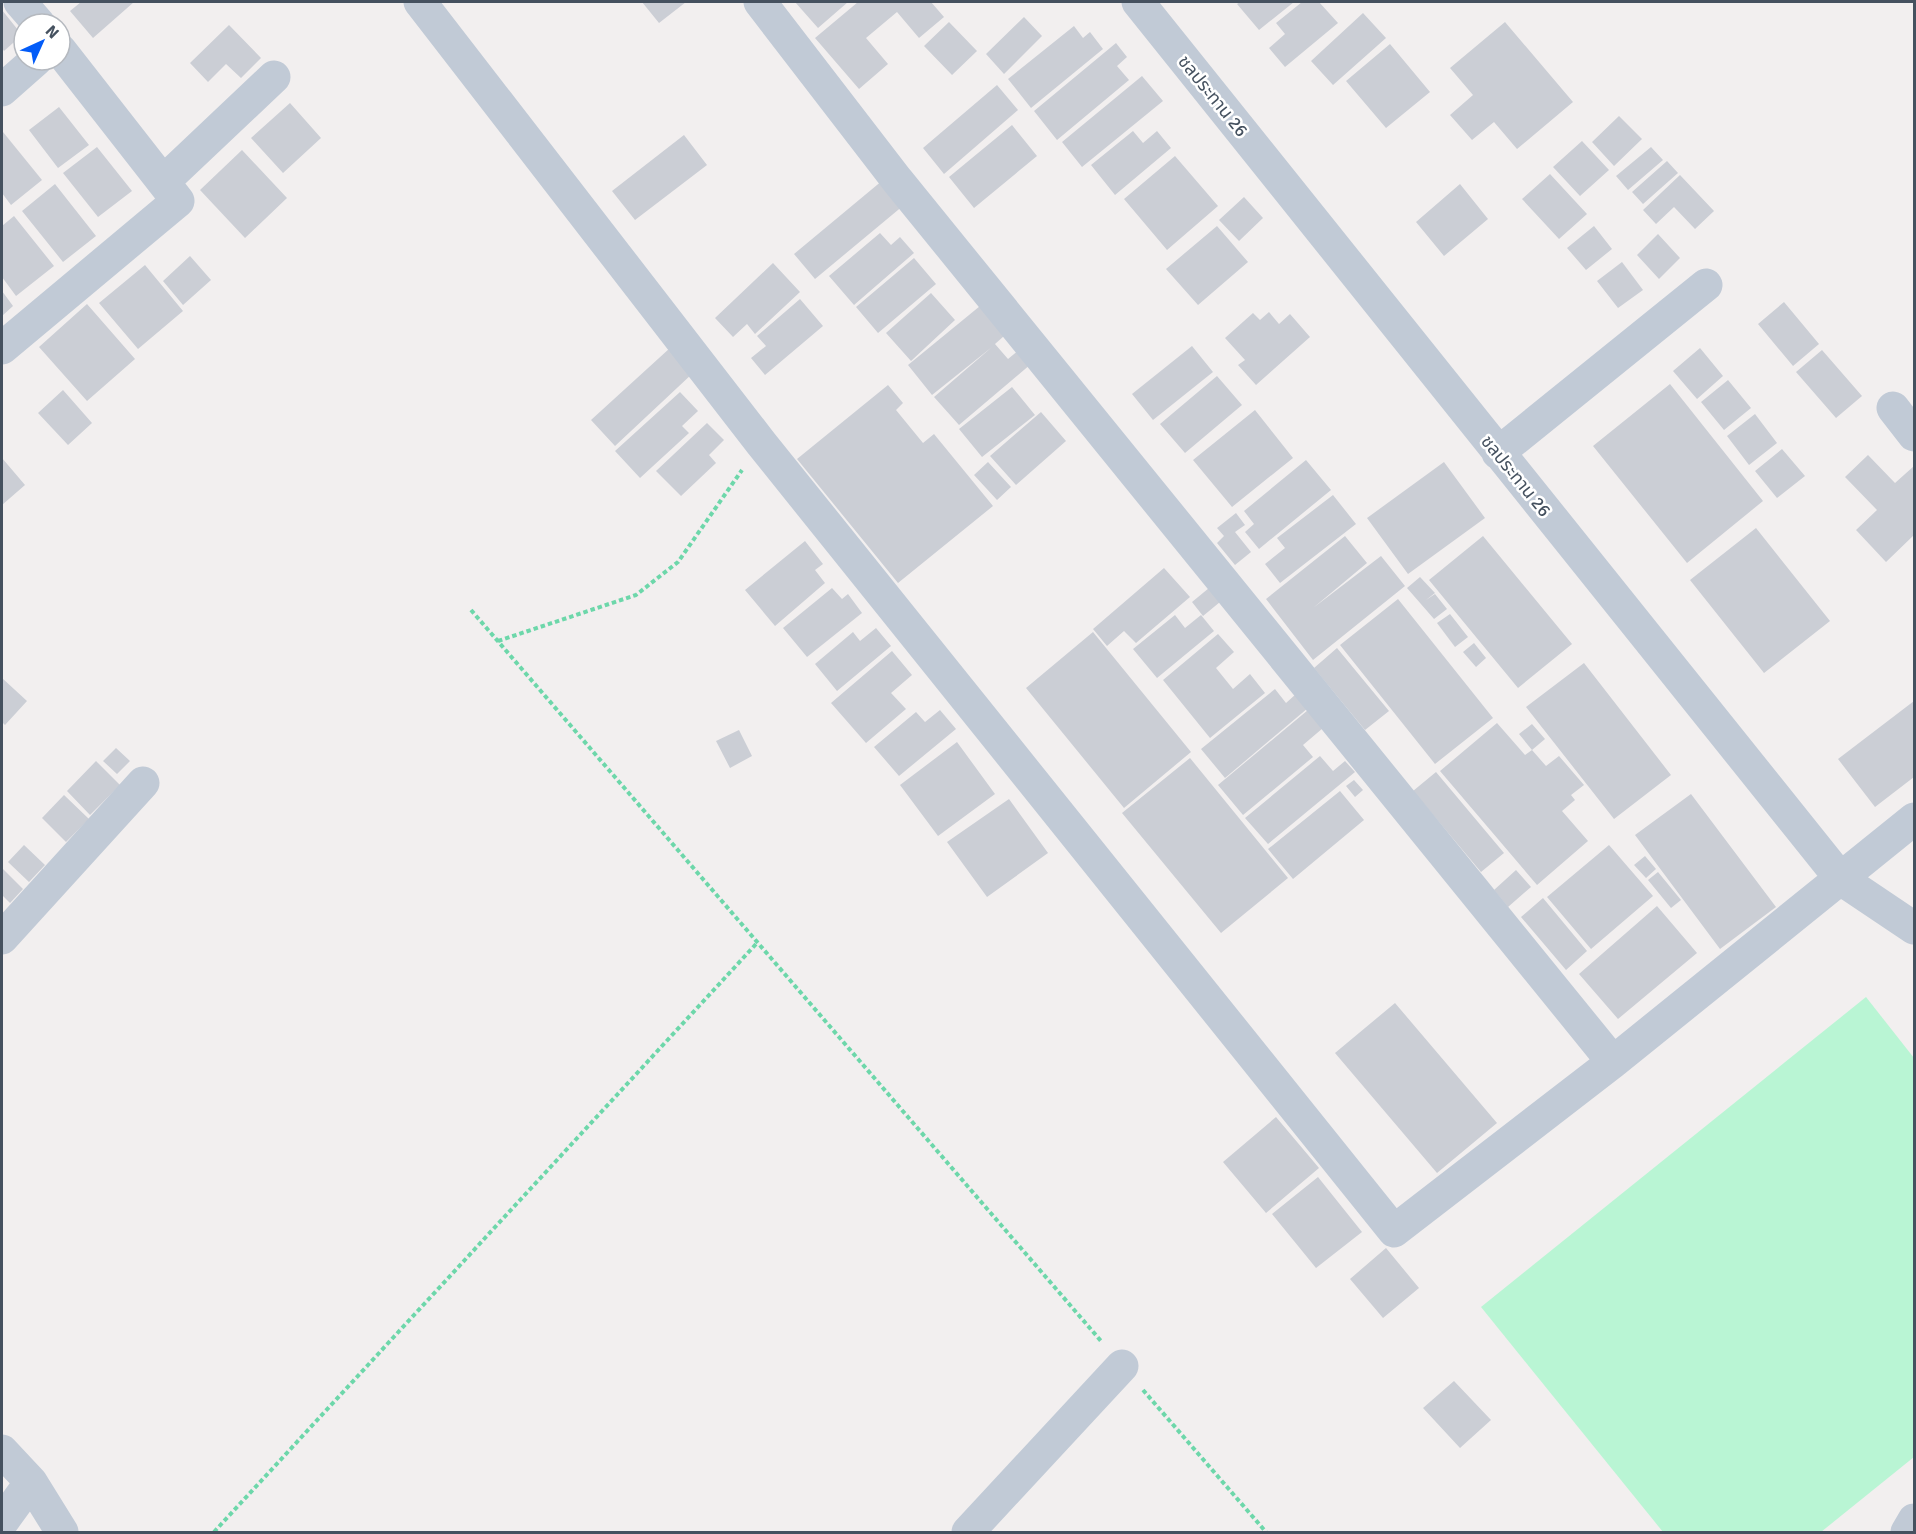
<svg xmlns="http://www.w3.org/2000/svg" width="1916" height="1534" font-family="Signika,'Noto Sans Thai',sans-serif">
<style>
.pitch{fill:#b9f5d4}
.building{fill:#cbced5}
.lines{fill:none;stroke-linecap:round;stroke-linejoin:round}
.path{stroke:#6dd7aa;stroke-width:4;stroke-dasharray:4.5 3;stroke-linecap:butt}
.minor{stroke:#c1cad6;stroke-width:33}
.labels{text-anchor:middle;stroke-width:5;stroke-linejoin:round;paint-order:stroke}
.street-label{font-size:18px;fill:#45515f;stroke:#fff}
</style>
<rect width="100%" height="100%" fill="#f2efef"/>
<path class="pitch" d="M 1866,997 L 1914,1058 L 1914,1457 L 1821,1532 L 1663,1532 L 1481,1307 Z"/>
<path class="building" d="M 81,2 L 134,2 L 93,38 L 70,11 Z
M 642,2 L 686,2 L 659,23 Z
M 795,2 L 848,2 L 818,28 Z
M 858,2 L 931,2 L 944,17 L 919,38 L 897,12 L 866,38 L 888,64 L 859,89 L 815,38 Z
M 1240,2 L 1294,2 L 1259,30 L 1237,4 Z
M 1302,2 L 1319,2 L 1338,23 L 1285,67 L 1269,48 L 1285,34 L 1276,23 Z
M 2,10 L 22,35 L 4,51 L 2,48 Z
M 1363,13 L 1386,38 L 1333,85 L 1311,61 Z
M 1024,17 L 1042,36 L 1004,74 L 986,54 Z
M 949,22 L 977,51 L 952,75 L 924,46 Z
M 1505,22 L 1573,102 L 1517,149 L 1494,122 L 1472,140 L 1450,115 L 1473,95 L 1450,68 Z
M 229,25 L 261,58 L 241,78 L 226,64 L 208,82 L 190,63 Z
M 1074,26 L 1083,38 L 1090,32 L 1103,49 L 1031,108 L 1008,79 Z
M 1116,43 L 1127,57 L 1117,66 L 1129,80 L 1057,140 L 1034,111 Z
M 1390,44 L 1430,92 L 1386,128 L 1346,81 Z
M 1142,76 L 1163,101 L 1082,167 L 1062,142 Z
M 997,85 L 1018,110 L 944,174 L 923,148 Z
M 290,103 L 321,138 L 283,173 L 251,138 Z
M 59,107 L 89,145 L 58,168 L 29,130 Z
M 1619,116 L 1642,139 L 1614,166 L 1592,142 Z
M 1012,125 L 1037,156 L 974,208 L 949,177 Z
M 1133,131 L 1143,143 L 1157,131 L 1171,148 L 1115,195 L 1091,165 Z
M 3,132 L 42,180 L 11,205 L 2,193 Z
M 684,135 L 707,165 L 635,220 L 612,191 Z
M 1582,141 L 1609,170 L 1580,196 L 1553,167 Z
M 97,147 L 132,191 L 98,217 L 63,173 Z
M 1651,147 L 1663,160 L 1628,190 L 1616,176 Z
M 242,150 L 287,198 L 245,238 L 200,190 Z
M 1175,156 L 1218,206 L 1167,250 L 1124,199 Z
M 1667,161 L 1678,173 L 1643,204 L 1632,192 Z
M 1550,174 L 1587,214 L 1559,239 L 1522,199 Z
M 1680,175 L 1714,211 L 1695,229 L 1674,207 L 1656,224 L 1643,210 Z
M 883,180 L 904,205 L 815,279 L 794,254 Z
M 55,184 L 96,236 L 63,262 L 22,211 Z
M 1460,184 L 1488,219 L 1444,256 L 1416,222 Z
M 1244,197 L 1263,218 L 1239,241 L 1219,220 Z
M 14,216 L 54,266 L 16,296 L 2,277 L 2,226 Z
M 1217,226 L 1248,262 L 1198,305 L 1166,269 Z
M 1594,226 L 1612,249 L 1586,270 L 1567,248 Z
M 880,233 L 891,245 L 900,237 L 914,253 L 854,305 L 829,276 Z
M 1658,234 L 1680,258 L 1659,279 L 1637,255 Z
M 190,256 L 211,280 L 183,305 L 163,281 Z
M 914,258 L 936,284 L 878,333 L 856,307 Z
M 1622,262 L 1643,290 L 1618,308 L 1597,281 Z
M 773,263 L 800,292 L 755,334 L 747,324 L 733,337 L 715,318 Z
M 145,265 L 183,311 L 138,349 L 99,303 Z
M 2,291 L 13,306 L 2,316 Z
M 931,293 L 955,320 L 911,361 L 886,333 Z
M 800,299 L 823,326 L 765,375 L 751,358 L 766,346 L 757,336 Z
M 1784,302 L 1819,344 L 1793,366 L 1758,324 Z
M 87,304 L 135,359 L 87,401 L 39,347 Z
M 980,306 L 1004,336 L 995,344 L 1008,359 L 1019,350 L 1031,364 L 959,425 L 934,397 L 992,347 L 932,395 L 908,365 Z
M 1269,312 L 1279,324 L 1290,314 L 1310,337 L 1256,385 L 1238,365 L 1245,360 L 1225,338 L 1253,313 L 1260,320 Z
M 1192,346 L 1213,372 L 1153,420 L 1132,394 Z
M 670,348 L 693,373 L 615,446 L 591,420 Z
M 1700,348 L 1723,376 L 1697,399 L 1673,371 Z
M 1822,350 L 1862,396 L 1836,418 L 1796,372 Z
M 1217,376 L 1242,405 L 1185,453 L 1160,424 Z
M 1728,380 L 1751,408 L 1724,430 L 1701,402 Z
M 1670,384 L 1763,501 L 1687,563 L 1593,446 Z
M 888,385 L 903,403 L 896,410 L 923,443 L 934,434 L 993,506 L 898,583 L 797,459 Z
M 1012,387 L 1035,415 L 982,457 L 959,429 Z
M 63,390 L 92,423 L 68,445 L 38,413 Z
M 680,392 L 698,411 L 682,426 L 689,433 L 640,478 L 615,451 Z
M 1255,410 L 1293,458 L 1232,507 L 1193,460 Z
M 1041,412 L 1066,441 L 1016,485 L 990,456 Z
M 1755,414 L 1777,443 L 1749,465 L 1727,436 Z
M 707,423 L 724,440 L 709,455 L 716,463 L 681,496 L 656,471 Z
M 1782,449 L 1805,476 L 1777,498 L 1755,471 Z
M 1868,455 L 1895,483 L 1914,466 L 1914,535 L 1886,562 L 1856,530 L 1877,510 L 1845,477 Z
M 2,458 L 25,485 L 2,505 Z
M 1306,460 L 1331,490 L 1259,549 L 1245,532 L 1254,524 L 1244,511 Z
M 988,462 L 1011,487 L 997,500 L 974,475 Z
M 1444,462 L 1485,518 L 1408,574 L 1367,518 Z
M 1333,495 L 1356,524 L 1280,583 L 1265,564 L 1285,548 L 1277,538 Z
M 1236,513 L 1245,525 L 1235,532 L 1251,552 L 1235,565 L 1217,543 L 1224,536 L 1217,528 Z
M 1756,528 L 1830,621 L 1764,673 L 1690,580 Z
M 1345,536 L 1367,563 L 1313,608 L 1381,556 L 1405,586 L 1313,660 L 1266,599 Z
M 1483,536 L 1572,644 L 1518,688 L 1429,580 Z
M 805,541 L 823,564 L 815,570 L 825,583 L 775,626 L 745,590 Z
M 1164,568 L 1190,597 L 1136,643 L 1124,631 L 1107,646 L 1093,629 Z
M 1420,577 L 1435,593 L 1426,600 L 1435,594 L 1447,609 L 1434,619 L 1407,588 Z
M 832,588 L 842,599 L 848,594 L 862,613 L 807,657 L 783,628 Z
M 1209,588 L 1220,602 L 1203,616 L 1192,602 Z
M 1398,599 L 1493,718 L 1435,764 L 1340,645 Z
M 1450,614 L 1468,637 L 1455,647 L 1437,623 Z
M 1175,615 L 1185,628 L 1201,615 L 1214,631 L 1157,678 L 1133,649 Z
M 876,628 L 891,646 L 837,691 L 815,664 L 853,632 L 860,641 Z
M 1093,632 L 1191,752 L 1124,808 L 1026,688 Z
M 1218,634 L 1234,652 L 1216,668 L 1233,689 L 1250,674 L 1265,693 L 1210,738 L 1163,680 Z
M 1474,643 L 1486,658 L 1476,667 L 1463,652 Z
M 1337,648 L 1389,711 L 1365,730 L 1314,668 Z
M 892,651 L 912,675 L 891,693 L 906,709 L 866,743 L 831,703 Z
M 1584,663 L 1671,775 L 1614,819 L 1526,707 Z
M 2,678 L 27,701 L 5,725 L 2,722 Z
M 1275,689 L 1286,703 L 1296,694 L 1308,708 L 1225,778 L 1201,749 Z
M 1914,701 L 1914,777 L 1875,807 L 1838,759 Z
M 940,710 L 956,729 L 899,776 L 874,747 L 916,712 L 925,722 Z
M 1308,710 L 1323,728 L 1303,745 L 1313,757 L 1243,815 L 1218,785 Z
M 1497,723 L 1525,755 L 1532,750 L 1546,766 L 1559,756 L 1584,785 L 1571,795 L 1575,800 L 1562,811 L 1588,841 L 1537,885 L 1440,771 Z
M 1532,724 L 1545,739 L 1532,750 L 1519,734 Z
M 739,730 L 752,756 L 730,768 L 716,741 Z
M 957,742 L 995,794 L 938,836 L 900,785 Z
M 116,748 L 130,761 L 117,774 L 103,761 Z
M 1320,756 L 1333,771 L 1345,761 L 1355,772 L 1268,844 L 1245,818 Z
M 1190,758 L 1288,878 L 1221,933 L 1122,813 Z
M 96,761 L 120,785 L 90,815 L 67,791 Z
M 1436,772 L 1504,853 L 1481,872 L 1413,791 Z
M 1354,780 L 1363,790 L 1355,797 L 1346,786 Z
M 1340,791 L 1364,820 L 1293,879 L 1268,849 Z
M 1691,794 L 1776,907 L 1720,949 L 1635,835 Z
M 64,795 L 89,819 L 66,842 L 42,818 Z
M 1009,799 L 1048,853 L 987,897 L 947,842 Z
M 24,845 L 45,865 L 29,882 L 8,862 Z
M 1609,845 L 1653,896 L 1591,949 L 1547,897 Z
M 1645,856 L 1656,869 L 1646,878 L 1634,865 Z
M 2,868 L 23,889 L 10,903 L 2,895 Z
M 1516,870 L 1531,887 L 1508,907 L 1494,890 Z
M 1658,872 L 1681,900 L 1671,908 L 1648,880 Z
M 1543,898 L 1587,951 L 1566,970 L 1521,917 Z
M 1657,906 L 1697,953 L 1618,1019 L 1579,974 Z
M 1395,1003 L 1497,1123 L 1437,1173 L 1335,1053 Z
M 1276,1117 L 1319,1168 L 1266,1213 L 1223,1162 Z
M 1318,1177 L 1362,1232 L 1316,1268 L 1272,1214 Z
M 1386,1248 L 1419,1288 L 1383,1318 L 1350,1279 Z
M 1454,1381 L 1491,1420 L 1460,1448 L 1423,1408 Z"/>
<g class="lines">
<path class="path" d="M 471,610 L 1101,1341
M 498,641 L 636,595 L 678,562 L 742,470
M 1143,1390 L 1266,1532
M 214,1532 L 757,943"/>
<path class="minor" d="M 20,2 L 39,24
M 420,2 L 761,443 L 1394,1231 L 1613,1062 L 1914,819
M 760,2 L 897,180 L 1613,1062
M 1138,2 L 1841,879 L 1914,928
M 2,90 L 36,60
M 163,182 L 274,77
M 2,348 L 178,201 L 60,50
M 1893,408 L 1914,435
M 1498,453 L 1706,285
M 2,938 L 143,783
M 2,1451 L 31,1482 L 62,1532
M 2,1522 L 31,1482
M 968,1532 L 1122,1366
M 1907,1532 L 1914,1520"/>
</g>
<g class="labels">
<g class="street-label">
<text transform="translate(1213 96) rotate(51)" y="6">ชลประทาน 26</text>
<text transform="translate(1516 476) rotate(51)" y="6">ชลประทาน 26</text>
</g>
</g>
<rect width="1916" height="1534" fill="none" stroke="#45515f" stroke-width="6"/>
<g transform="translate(42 42) rotate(45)"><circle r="28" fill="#ffffff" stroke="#b5b9bf" stroke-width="1.5"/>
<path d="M0-4.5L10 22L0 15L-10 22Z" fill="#035cf8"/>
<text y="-9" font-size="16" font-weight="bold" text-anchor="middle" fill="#45515f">N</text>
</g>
</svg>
